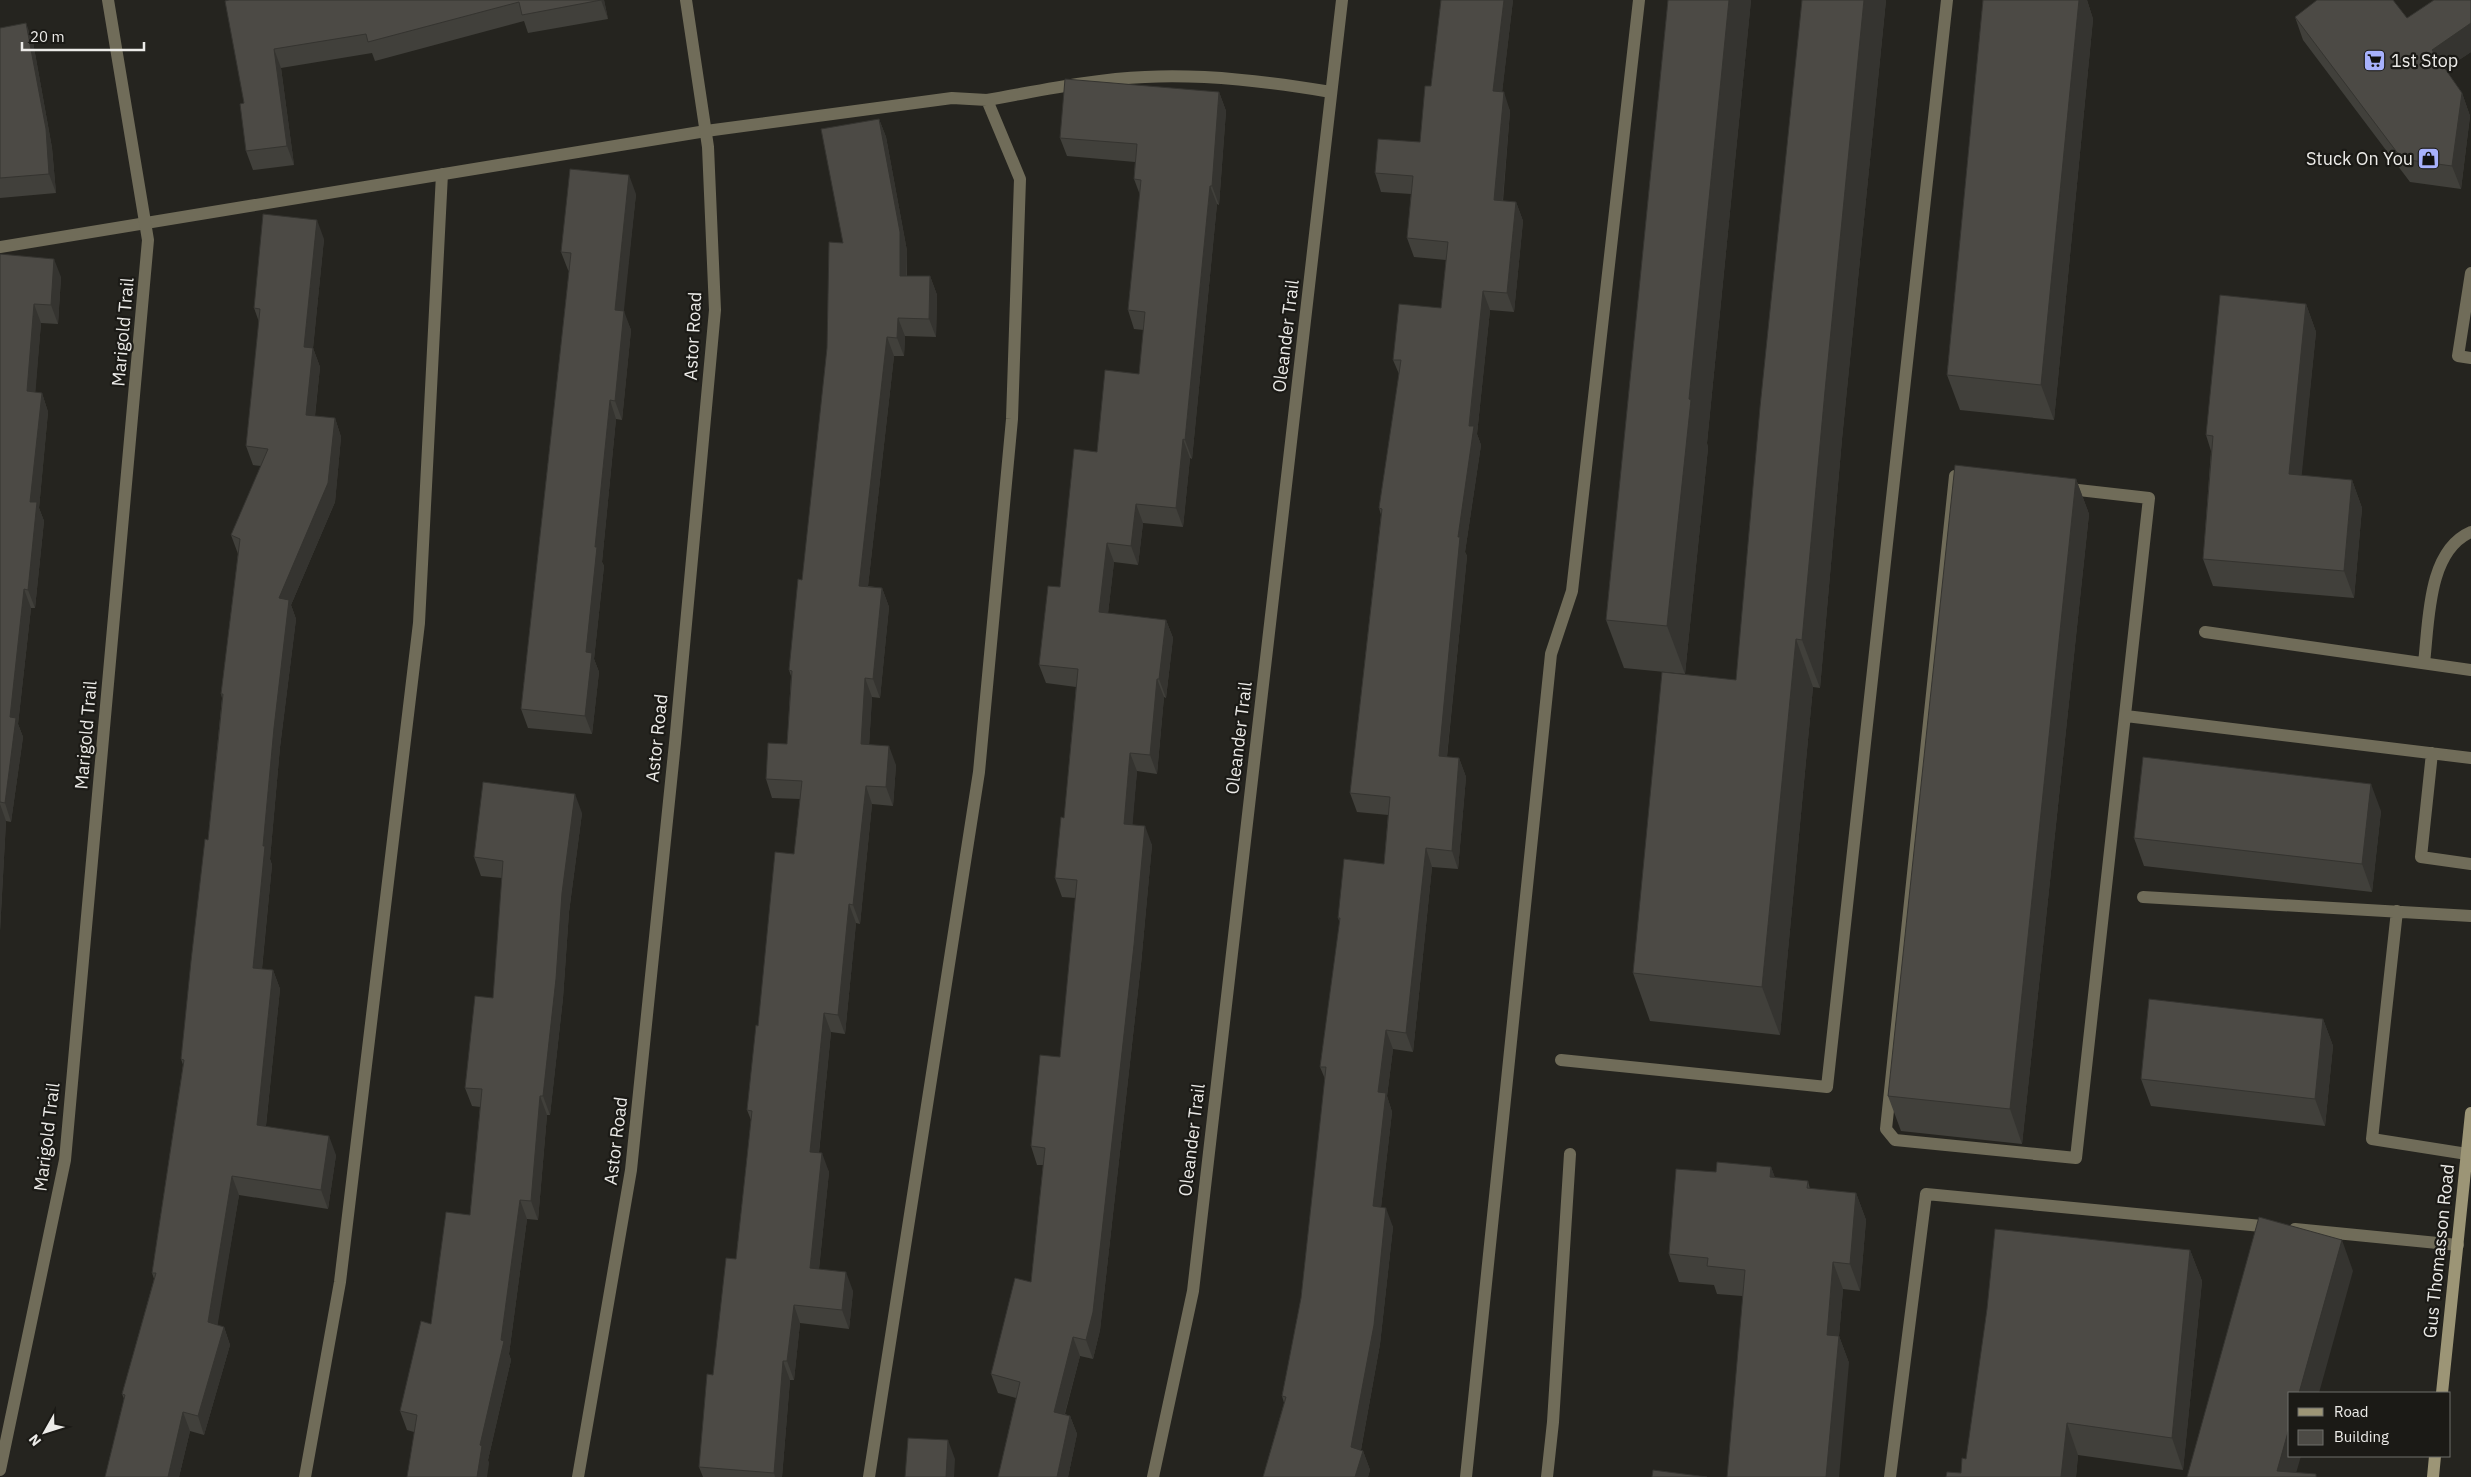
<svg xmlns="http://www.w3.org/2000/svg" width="2471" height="1477" font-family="'IBM Plex Sans',sans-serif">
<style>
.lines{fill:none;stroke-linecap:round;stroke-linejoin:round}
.lane{stroke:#706c59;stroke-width:12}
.street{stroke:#706c59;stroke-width:12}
.secondary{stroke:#9c9576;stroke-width:12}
.wall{fill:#41403b}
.shaded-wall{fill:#353430}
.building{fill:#4c4a45;stroke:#353430}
.labels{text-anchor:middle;stroke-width:4.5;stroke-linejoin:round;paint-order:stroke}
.poi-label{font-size:18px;fill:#ecebe8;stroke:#1b1a16;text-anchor:start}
.street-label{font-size:18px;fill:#ecebe8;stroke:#1b1a16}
</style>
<rect width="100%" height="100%" fill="#25241f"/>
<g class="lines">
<path class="lane" d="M 987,100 C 1039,91 1092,79 1145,77 C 1208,74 1270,82 1331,92
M 0,247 L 706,131 L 952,98 L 987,100 L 1020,179 L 1012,419 L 979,772 L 869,1477
M 2471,273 L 2458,356 L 2471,358
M 1955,476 L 2149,498 L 2076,1158 L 1895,1140 L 1886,1129 Z
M 2205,632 L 2471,670
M 2424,663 C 2429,622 2427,551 2471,532
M 2126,716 L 2471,758
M 2432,753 L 2421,857 L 2471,864
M 2143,897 L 2471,916
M 2397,911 L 2372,1139 L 2467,1154
M 1561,1060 L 1827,1087 L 1947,0
M 2295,1229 L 2458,1245
M 305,1477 L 340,1282 L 419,623 L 442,174
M 1466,1477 L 1551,654 L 1572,591 L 1639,0
M 1547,1477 L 1553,1422 L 1570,1154
M 1890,1477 L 1926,1194 L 2272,1227"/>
<path class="street" d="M 0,1470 L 65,1160 L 148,240 L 108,0
M 578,1477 L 631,1170 L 675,743 L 715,310 L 708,147 L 686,0
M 1153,1477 L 1193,1291 L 1342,0"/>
<path class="secondary" d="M 2442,1393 L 2471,1113
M 2433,1477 L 2435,1456"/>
</g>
<path class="wall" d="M 229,0 L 604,0 L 608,19 L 528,33 L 524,21 L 375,61 L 372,53 L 281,68 L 294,165 L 253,170 L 246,151 L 244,103 Z
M 1441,0 L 1513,0 L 1502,92 L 1510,111 L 1503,201 L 1516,202 L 1523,221 L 1514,312 L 1490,310 L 1477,434 L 1481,445 L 1465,552 L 1467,556 L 1447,757 L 1459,758 L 1466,777 L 1458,869 L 1432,867 L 1413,1052 L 1393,1049 L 1387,1096 L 1392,1112 L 1381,1207 L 1393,1227 L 1380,1344 L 1361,1450 L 1363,1451 L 1370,1470 L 1368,1477 L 1263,1477 L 1284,1403 L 1282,1396 L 1301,1298 L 1325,1079 L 1320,1067 L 1340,923 L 1338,918 L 1384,864 L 1388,815 L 1357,812 L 1350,793 L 1381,515 L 1379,508 L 1399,374 L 1393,360 L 1441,308 L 1446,260 L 1414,257 L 1407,238 L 1411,194 L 1381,192 L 1375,173 L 1420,142 L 1431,86 Z
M 1668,0 L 1751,0 L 1707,443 L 1708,448 L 1685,674 L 1624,668 L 1606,620 Z
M 1802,0 L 1886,0 L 1842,439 L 1820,688 L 1813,687 L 1780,1035 L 1650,1021 L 1633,973 L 1736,680 Z
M 1983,0 L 2087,0 L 2093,19 L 2054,420 L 1960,410 L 1947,375 Z
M 2471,0 L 2471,52 L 2445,69 L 2462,93 L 2470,116 L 2461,189 L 2410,182 L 2303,40 L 2295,17 L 2407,18 Z
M 0,28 L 33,42 L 52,148 L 56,193 L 0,198 Z
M 1219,92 L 1226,111 L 1219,205 L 1217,204 L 1192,459 L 1190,458 L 1183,527 L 1143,523 L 1138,565 L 1114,562 L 1108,613 L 1166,620 L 1173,638 L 1166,698 L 1164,697 L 1157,774 L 1137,771 L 1132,825 L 1152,845 L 1141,964 L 1100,1330 L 1093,1359 L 1080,1356 L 1065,1414 L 1070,1416 L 1077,1434 L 1068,1477 L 998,1477 L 1016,1398 L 998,1393 L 991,1374 L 1031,1282 L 1043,1165 L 1037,1165 L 1031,1146 L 1060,1057 L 1076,898 L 1062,897 L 1055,878 L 1064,818 L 1076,687 L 1046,683 L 1039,665 L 1097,452 L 1139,374 L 1144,330 L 1134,329 L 1128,310 L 1140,195 L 1134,179 L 1135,162 L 1067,156 L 1060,138 Z
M 879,119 L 886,137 L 907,251 L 907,276 L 930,276 L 937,295 L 936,337 L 905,336 L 904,356 L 894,356 L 868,586 L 882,588 L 889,607 L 880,698 L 872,697 L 869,745 L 896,765 L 893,806 L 872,804 L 860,924 L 856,923 L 845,1034 L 831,1032 L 819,1153 L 829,1172 L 819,1269 L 853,1291 L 849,1329 L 800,1323 L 794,1380 L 790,1380 L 782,1477 L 703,1477 L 699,1467 L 713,1375 L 736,1259 L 751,1120 L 747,1110 L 758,1026 L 794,854 L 800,799 L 772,798 L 766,779 L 787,744 L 791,676 L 789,670 L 802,580 L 843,243 Z
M 636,194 L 623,311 L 631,330 L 622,420 L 616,419 L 602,562 L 604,566 L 594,659 L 599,672 L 592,734 L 528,728 L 521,709 L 569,271 L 568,270 L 561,252 Z
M 324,239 L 313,348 L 320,367 L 315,416 L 335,418 L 341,437 L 335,502 L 291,605 L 296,619 L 280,747 L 270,859 L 272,865 L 262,969 L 273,970 L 280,989 L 266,1126 L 336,1155 L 328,1209 L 239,1195 L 217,1325 L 224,1327 L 230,1345 L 204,1435 L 190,1431 L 179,1477 L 105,1477 L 124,1399 L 122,1394 L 154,1279 L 152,1273 L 183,1065 L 181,1059 L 208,840 L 222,698 L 221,694 L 238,554 L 231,535 L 261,466 L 253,465 L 246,446 L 259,322 L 254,308 Z
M 0,254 L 61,277 L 58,324 L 41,323 L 35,392 L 42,393 L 48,412 L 39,508 L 44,521 L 35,608 L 31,608 L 18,724 L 23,737 L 11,822 L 6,821 L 0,931 Z
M 2306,304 L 2316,332 L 2301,476 L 2352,480 L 2362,508 L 2354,598 L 2213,586 L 2203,559 L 2211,451 L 2206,435 Z
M 2076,479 L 2089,514 L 2022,1144 L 1901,1131 L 1888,1096 Z
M 2381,811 L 2372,892 L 2144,866 L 2134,838 Z
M 582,813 L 569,912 L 563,998 L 550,1115 L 547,1115 L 538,1220 L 527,1219 L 509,1354 L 511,1360 L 488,1460 L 489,1464 L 414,1432 L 407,1430 L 400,1411 L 431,1324 L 470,1215 L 480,1107 L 472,1106 L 465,1088 L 493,998 L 502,878 L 481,876 L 474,857 Z
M 2323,1019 L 2333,1046 L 2325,1126 L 2151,1106 L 2141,1079 Z
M 1771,1167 L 1775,1178 L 1808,1181 L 1810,1189 L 1856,1193 L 1866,1220 L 1860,1291 L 1843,1289 L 1839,1336 L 1849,1363 L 1742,1296 L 1717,1294 L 1714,1285 L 1679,1282 L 1669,1254 L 1716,1172 Z
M 2190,1250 L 2202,1281 L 2183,1470 L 2078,1455 L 2076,1477 L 1946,1477 L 1961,1473 L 1966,1459 Z"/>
<path class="shaded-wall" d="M 601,0 L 604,0 L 608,19 Z
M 1504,0 L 1513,0 L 1500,110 L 1493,91 Z
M 1729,0 L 1751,0 L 1707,443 L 1708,448 L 1685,674 L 1667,626 L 1689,399 Z
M 1864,0 L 1886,0 L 1842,439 L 1820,688 L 1802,640 L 1825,391 Z
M 2079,0 L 2087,0 L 2093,19 L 2054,420 L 2041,385 Z
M 26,23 L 33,42 L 52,148 L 56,193 L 49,174 Z
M 2471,23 L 2471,52 L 2440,73 L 2432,50 Z
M 274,49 L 281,68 L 294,165 L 287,146 Z
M 1219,92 L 1226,111 L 1219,205 L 1212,186 Z
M 1504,92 L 1510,111 L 1501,219 L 1494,200 Z
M 2462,93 L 2470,116 L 2461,189 L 2452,166 Z
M 879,119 L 886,137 L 907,251 L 906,294 L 900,276 Z
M 629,175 L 636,194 L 622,329 L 615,310 Z
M 1210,186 L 1217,204 L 1192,459 L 1185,440 Z
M 1516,202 L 1523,221 L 1514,312 L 1507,293 Z
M 317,220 L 324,239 L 313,348 L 320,367 L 313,433 L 306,415 L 304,347 Z
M 54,259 L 61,277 L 58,324 L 51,305 Z
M 930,276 L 937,295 L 936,337 L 929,319 Z
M 1483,291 L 1490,310 L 1477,434 L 1481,445 L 1465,552 L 1467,556 L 1445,775 L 1439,756 L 1458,537 Z
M 34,304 L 41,323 L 34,410 L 27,391 Z
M 2306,304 L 2316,332 L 2299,502 L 2289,474 Z
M 624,311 L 631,330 L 622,420 L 615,401 Z
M 898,318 L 905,336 L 904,356 L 897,338 Z
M 887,337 L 894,356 L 866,604 L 859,586 Z
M 42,393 L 48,412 L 39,508 L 44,521 L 35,608 L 28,590 L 30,502 Z
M 610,400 L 616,419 L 602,562 L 604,566 L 594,659 L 599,672 L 592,734 L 585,716 L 586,652 L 595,547 Z
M 335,418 L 341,437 L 335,502 L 291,605 L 296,619 L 280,747 L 270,859 L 272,865 L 260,987 L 253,968 L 263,846 L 274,728 L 279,598 Z
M 1183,439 L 1190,458 L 1183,527 L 1176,508 Z
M 2076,479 L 2089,514 L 2022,1144 L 2010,1109 Z
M 2352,480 L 2362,508 L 2354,598 L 2344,571 Z
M 1136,504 L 1143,523 L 1138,565 L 1131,546 Z
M 1107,543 L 1114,562 L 1106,631 L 1099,612 Z
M 882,588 L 889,607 L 880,698 L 873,679 Z
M 24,589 L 31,608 L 18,724 L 23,737 L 11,822 L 5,803 L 10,717 Z
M 1166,620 L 1173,638 L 1166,698 L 1159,679 Z
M 1796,639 L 1813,687 L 1780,1035 L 1762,987 Z
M 865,678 L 872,697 L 868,763 L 861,744 Z
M 1157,679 L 1164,697 L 1157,774 L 1150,755 Z
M 889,746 L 896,765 L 893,806 L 886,787 Z
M 1130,753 L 1137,771 L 1131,843 L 1124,824 Z
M 1459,758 L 1466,777 L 1458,869 L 1452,851 Z
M 2371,784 L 2381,811 L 2372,892 L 2362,864 Z
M 866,786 L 872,804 L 860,924 L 853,905 Z
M 575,794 L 582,813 L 569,912 L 563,998 L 550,1115 L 543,1096 L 562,893 Z
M 0,804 L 6,821 L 0,931 Z
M 1145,826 L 1152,845 L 1141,964 L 1100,1330 L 1093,1359 L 1086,1340 Z
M 1426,848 L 1432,867 L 1413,1052 L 1406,1033 Z
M 849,904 L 856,923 L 845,1034 L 838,1015 Z
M 273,970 L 280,989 L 264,1144 L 257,1125 Z
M 824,1013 L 831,1032 L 817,1171 L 810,1152 Z
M 2323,1019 L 2333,1046 L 2325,1126 L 2315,1099 Z
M 1386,1030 L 1393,1049 L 1387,1096 L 1392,1112 L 1379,1225 L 1373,1206 L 1378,1092 Z
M 540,1096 L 547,1115 L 538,1220 L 531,1201 Z
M 329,1136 L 336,1155 L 328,1209 L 321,1190 Z
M 822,1153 L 829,1172 L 817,1287 L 810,1268 Z
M 1771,1167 L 1781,1194 L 1770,1177 Z
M 232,1176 L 239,1195 L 215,1341 L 208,1322 Z
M 1856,1193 L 1866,1220 L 1860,1291 L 1850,1264 Z
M 520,1200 L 527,1219 L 509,1354 L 511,1360 L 488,1460 L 489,1464 L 487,1477 L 477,1477 L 480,1445 L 501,1340 Z
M 1386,1208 L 1393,1227 L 1380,1344 L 1358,1466 L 1351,1447 Z
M 2342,1240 L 2353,1271 L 2319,1393 L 2299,1393 Z
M 2190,1250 L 2202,1281 L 2183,1470 L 2172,1438 Z
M 1833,1262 L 1843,1289 L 1839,1336 L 1849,1363 L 1839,1477 L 1826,1477 L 1827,1335 Z
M 846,1272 L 853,1291 L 849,1329 L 842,1310 Z
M 794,1305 L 800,1323 L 794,1380 L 787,1361 Z
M 224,1327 L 230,1345 L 204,1435 L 198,1416 Z
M 1073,1337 L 1080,1356 L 1060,1431 L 1054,1412 Z
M 783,1361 L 790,1380 L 782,1477 L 775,1477 L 774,1473 Z
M 183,1412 L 190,1431 L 179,1477 L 168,1477 Z
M 1070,1416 L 1077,1434 L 1068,1477 L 1057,1477 Z
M 2067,1423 L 2078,1455 L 2076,1477 L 2061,1477 Z
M 2290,1425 L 2290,1456 L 2301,1456 L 2295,1477 L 2277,1471 Z
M 948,1440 L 955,1459 L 954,1477 L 946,1477 Z
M 1363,1451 L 1370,1470 L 1368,1477 L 1355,1477 Z"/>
<path class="building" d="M 229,0 L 601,0 L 522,15 L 519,2 L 368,42 L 366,34 L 274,49 L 287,146 L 246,151 L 240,104 L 244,103 L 225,1 Z
M 1441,0 L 1504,0 L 1493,91 L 1504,92 L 1494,200 L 1516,202 L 1507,293 L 1483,291 L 1469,426 L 1474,426 L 1458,537 L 1460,537 L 1439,756 L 1459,758 L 1452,851 L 1426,848 L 1406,1033 L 1386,1030 L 1378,1092 L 1386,1093 L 1373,1206 L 1386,1208 L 1374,1325 L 1351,1447 L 1363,1451 L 1355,1477 L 1263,1477 L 1286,1397 L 1282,1396 L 1301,1298 L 1326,1067 L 1320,1067 L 1340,918 L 1338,918 L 1344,859 L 1384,864 L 1390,797 L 1350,793 L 1382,509 L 1379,508 L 1401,360 L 1393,360 L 1399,304 L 1441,308 L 1448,242 L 1407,238 L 1413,176 L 1375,173 L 1378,139 L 1420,142 L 1425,86 L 1431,86 Z
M 1668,0 L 1729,0 L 1689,399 L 1691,400 L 1667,626 L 1606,620 Z
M 1802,0 L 1864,0 L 1825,391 L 1802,640 L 1796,639 L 1762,987 L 1633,973 L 1662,672 L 1736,680 L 1760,407 Z
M 1983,0 L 2079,0 L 2041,385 L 1947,375 Z
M 2317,0 L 2393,0 L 2407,18 L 2434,0 L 2471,0 L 2471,23 L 2432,50 L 2462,93 L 2452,166 L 2402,159 L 2295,17 Z
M 26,23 L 46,129 L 49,174 L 0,178 L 0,28 Z
M 1065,79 L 1219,92 L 1212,186 L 1210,186 L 1185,440 L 1183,439 L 1176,508 L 1136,504 L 1131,546 L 1107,543 L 1099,612 L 1166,620 L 1159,679 L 1157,679 L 1150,755 L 1130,753 L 1124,824 L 1145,826 L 1134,945 L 1093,1312 L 1086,1340 L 1073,1337 L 1054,1412 L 1070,1416 L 1057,1477 L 998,1477 L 1020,1382 L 991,1374 L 1015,1278 L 1031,1282 L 1045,1148 L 1031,1146 L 1040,1055 L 1060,1057 L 1077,880 L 1055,878 L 1061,817 L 1064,818 L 1078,669 L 1039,665 L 1048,586 L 1060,587 L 1074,449 L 1097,452 L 1105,370 L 1139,374 L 1145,312 L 1128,310 L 1141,180 L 1134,179 L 1137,144 L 1060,138 Z
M 879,119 L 900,232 L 900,276 L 930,276 L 929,319 L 898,318 L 897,338 L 887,337 L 859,586 L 882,588 L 873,679 L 865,678 L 861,744 L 889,746 L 886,787 L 866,786 L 853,905 L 849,904 L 838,1015 L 824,1013 L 810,1152 L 822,1153 L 810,1268 L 846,1272 L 842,1310 L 794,1305 L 787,1361 L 783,1361 L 774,1473 L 699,1467 L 707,1374 L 713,1375 L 726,1258 L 736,1259 L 752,1111 L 747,1110 L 756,1025 L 758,1026 L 775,852 L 794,854 L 802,781 L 766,779 L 768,743 L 787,744 L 792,671 L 789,670 L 798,579 L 802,580 L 827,348 L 829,242 L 843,243 L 821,129 Z
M 570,169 L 629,175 L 615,310 L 624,311 L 615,401 L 610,400 L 595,547 L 597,547 L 586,652 L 592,653 L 585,716 L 521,709 L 571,253 L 561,252 Z
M 263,214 L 317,220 L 304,347 L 313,348 L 306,415 L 335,418 L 328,483 L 279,598 L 289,600 L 274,728 L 263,846 L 265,846 L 253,968 L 273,970 L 257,1125 L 329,1136 L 321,1190 L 232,1176 L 208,1322 L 224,1327 L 198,1416 L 183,1412 L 168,1477 L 105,1477 L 125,1395 L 122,1394 L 156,1273 L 152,1273 L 184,1060 L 181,1059 L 191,961 L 205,839 L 208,840 L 223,694 L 221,694 L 240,539 L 231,535 L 268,449 L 246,446 L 260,309 L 254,308 Z
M 0,254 L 54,259 L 51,305 L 34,304 L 27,391 L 42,393 L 30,502 L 37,502 L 28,590 L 24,589 L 10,717 L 16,718 L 5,803 L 0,802 Z
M 2220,295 L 2306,304 L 2289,474 L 2352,480 L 2344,571 L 2203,559 L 2213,436 L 2206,435 Z
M 1955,465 L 2076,479 L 2010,1109 L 1888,1096 Z
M 2143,757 L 2371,784 L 2362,864 L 2134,838 Z
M 483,782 L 575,794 L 562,893 L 556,979 L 543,1096 L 540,1096 L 531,1201 L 520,1200 L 501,1340 L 504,1341 L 480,1445 L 482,1446 L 477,1477 L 407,1477 L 417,1415 L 400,1411 L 421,1321 L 431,1324 L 446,1212 L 470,1215 L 482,1089 L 465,1088 L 475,996 L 493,998 L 503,861 L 474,857 Z
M 2149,999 L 2323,1019 L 2315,1099 L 2141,1079 Z
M 1717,1162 L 1771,1167 L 1770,1177 L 1808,1181 L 1807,1188 L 1856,1193 L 1850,1264 L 1833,1262 L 1827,1335 L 1839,1336 L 1826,1477 L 1727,1477 L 1745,1270 L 1707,1266 L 1708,1258 L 1669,1254 L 1676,1169 L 1716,1172 Z
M 2259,1217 L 2342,1240 L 2299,1393 L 2290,1393 L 2290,1425 L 2277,1471 L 2316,1474 L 2316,1477 L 2187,1477 Z
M 1995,1229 L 2190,1250 L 2172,1438 L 2067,1423 L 2061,1477 L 1946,1477 L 1947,1472 L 1961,1473 L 1962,1458 L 1966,1459 L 1987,1309 Z
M 908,1438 L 948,1440 L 946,1477 L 905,1477 Z
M 1653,1470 L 1707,1477 L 1652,1477 Z"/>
<defs>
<symbol id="supermarket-square" viewBox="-11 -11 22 22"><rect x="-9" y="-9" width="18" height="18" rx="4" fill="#a7b1fc" stroke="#1b1a16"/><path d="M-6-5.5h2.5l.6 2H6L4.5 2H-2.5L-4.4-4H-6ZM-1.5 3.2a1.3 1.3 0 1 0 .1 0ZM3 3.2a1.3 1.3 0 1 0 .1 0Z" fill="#111"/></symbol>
<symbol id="shop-square" viewBox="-11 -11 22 22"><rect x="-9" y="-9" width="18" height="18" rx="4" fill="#a7b1fc" stroke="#1b1a16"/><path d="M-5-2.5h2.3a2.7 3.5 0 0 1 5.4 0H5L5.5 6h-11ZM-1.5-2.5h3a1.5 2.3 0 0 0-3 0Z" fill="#111"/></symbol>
</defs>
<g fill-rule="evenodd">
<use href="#supermarket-square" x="2362" y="48" width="25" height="25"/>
<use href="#shop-square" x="2416" y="146" width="25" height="25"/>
</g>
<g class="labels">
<g class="poi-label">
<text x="2391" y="67">1st Stop</text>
<text x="2413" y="165" text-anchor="end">Stuck On You</text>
</g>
<g class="street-label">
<text transform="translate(123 332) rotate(-85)" y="6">Marigold Trail</text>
<text transform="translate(693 336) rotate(-87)" y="6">Astor Road</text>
<text transform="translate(1286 336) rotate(-83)" y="6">Oleander Trail</text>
<text transform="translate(86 735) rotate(-85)" y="6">Marigold Trail</text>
<text transform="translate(657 738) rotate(-84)" y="6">Astor Road</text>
<text transform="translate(1239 738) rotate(-83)" y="6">Oleander Trail</text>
<text transform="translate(47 1137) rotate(-83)" y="6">Marigold Trail</text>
<text transform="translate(1192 1140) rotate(-83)" y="6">Oleander Trail</text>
<text transform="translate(616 1141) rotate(-83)" y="6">Astor Road</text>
<text transform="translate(2439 1251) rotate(-84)" y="6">Gus Thomasson Road</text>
</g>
</g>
<rect x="2288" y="1392" width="162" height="65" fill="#1b1a16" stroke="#6f6e6a"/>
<rect x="2298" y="1408" width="25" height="8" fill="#9c9576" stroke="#6f6e6a"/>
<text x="2334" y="1417" font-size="15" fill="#ecebe8">Road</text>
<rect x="2298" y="1430" width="25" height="15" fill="#4c4a45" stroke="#6f6e6a"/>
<text x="2334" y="1442" font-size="15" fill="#ecebe8">Building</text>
<g transform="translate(45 1432) rotate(231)" stroke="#1b1a16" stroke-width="4" paint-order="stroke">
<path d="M0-4L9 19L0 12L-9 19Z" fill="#ecebe8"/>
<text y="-8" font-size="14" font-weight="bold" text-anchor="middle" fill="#ecebe8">N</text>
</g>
<path d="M22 42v8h122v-8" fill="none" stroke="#ecebe8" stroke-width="2.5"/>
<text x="30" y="42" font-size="15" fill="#ecebe8" stroke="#1b1a16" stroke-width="4" paint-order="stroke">20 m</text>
</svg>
